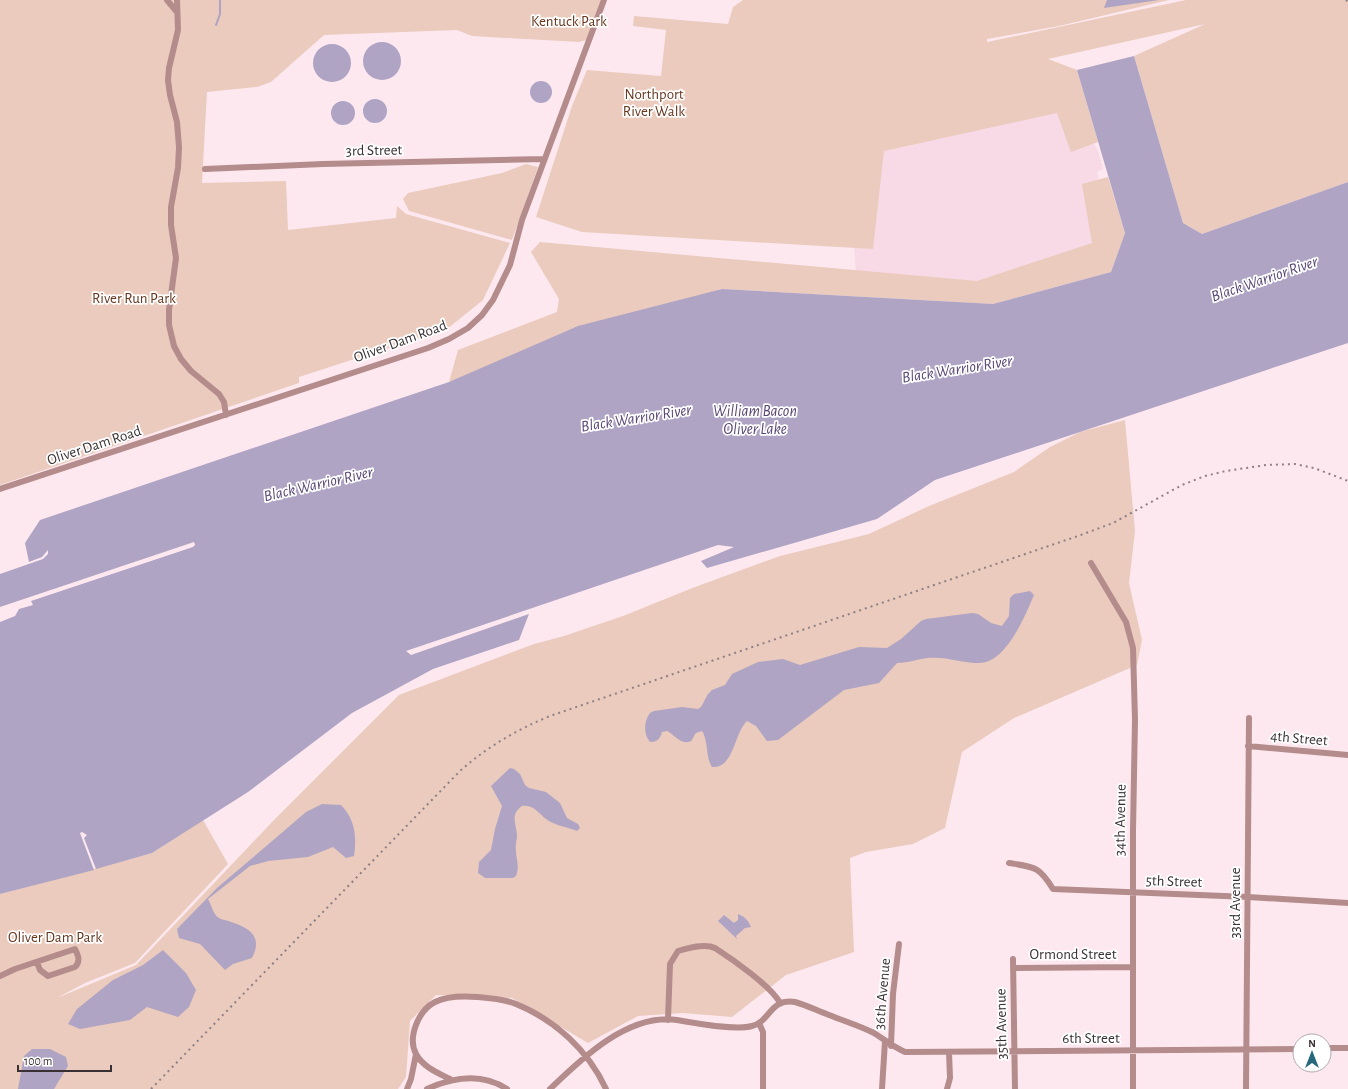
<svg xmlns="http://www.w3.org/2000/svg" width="1348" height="1089" font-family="'Alegreya Sans',sans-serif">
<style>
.built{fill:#f7dae5}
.green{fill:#eacbbd}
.water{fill:#afa4c4}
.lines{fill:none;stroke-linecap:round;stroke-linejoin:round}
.stream{stroke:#afa4c4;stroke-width:2}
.minor{stroke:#b48c8c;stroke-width:6}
.rail{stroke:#8e8085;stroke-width:2;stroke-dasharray:2 4;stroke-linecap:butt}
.labels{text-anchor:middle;stroke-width:3.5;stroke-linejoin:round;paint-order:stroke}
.park-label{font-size:15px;fill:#67361f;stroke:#fff}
.street-label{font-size:15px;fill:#393033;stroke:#fff}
.water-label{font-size:16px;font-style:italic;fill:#574574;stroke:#fff}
</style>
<rect width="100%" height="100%" fill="#fee8f0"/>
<path class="built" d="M 1070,86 L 1084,124 L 1098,151 L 1103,169 L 1097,172 L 1099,181 L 1115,244 L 990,308 L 857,287 L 846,137 Z"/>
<path class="green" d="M 0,0 L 604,0 L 590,39 L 579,42 L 472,36 L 457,30 L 324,35 L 271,82 L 257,87 L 207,92 L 202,183 L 286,181 L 288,230 L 396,218 L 397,206 L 406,214 L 510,243 L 483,300 L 447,329 L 299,377 L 299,383 L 0,485 Z
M 743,0 L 1169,0 L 1059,26 L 987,39 L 987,42 L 1186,0 L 1348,0 L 1348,182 L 1202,234 L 1183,223 L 1134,56 L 1205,24 L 1048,59 L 1077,70 L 1098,142 L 1071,152 L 1057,113 L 884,151 L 873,249 L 582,232 L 536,217 L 572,106 L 587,70 L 661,76 L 666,30 L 633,26 L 634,16 L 728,24 L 733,7 Z
M 526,164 L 538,167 L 512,240 L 409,211 L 403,199 L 408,193 L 502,173 Z
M 1108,177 L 1125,233 L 1111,272 L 993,304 L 721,289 L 449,382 L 458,350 L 557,312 L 559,299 L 531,252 L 540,242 L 977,281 L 1092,243 L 1082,184 Z
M 1125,420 L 1135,531 L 1129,583 L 1142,640 L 1137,665 L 1014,718 L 962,752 L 945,828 L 913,844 L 866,852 L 850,858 L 854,952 L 786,975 L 732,1017 L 683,1013 L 638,1016 L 588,1043 L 512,998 L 436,995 L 410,1021 L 406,1077 L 398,1089 L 0,1089 L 0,894 L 152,853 L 203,820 L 228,864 L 135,963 L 85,983 L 57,998 L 136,965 L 275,819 L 399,695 L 534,644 L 564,636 L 623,616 L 695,587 L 780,556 L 869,534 L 929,506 L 1014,472 L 1050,447 L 1080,432 Z"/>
<path class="water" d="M 1107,0 L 1159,0 L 1104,8 Z
M363 61a19 19 0 1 1 38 0a19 19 0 1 1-38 0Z
M313 63a19 19 0 1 1 38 0a19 19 0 1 1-38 0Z
M 1134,56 L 1183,223 L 1202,234 L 1348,182 L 1348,343 L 935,480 L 877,519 L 707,568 L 701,561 L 734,547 L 718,545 L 406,651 L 411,655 L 529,614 L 519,640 L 433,669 L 352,713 L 248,792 L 152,853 L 96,869 L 84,838 L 87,835 L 82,832 L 80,833 L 94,870 L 0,894 L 0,622 L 15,616 L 19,609 L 33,605 L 31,601 L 193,547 L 195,545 L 194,542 L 0,607 L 0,574 L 43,559 L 48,554 L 48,550 L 42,557 L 29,562 L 25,543 L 40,520 L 449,382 L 578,326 L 722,289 L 993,304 L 1111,272 L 1125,233 L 1077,70 Z
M530 92a11 11 0 1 1 22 0a11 11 0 1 1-22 0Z
M363 111a12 12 0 1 1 24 0a12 12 0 1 1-24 0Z
M331 113a12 12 0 1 1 24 0a12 12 0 1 1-24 0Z
M 1030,591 L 1034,595 C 1025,616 1006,663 979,663 C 962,663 945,656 928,658 C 917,659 908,663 897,663 L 879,683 L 844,690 L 778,740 L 767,741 L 756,726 L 747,721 C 734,733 734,769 712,767 C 705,756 709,742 702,731 L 696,733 C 694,735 693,739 691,741 C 681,746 674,734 667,731 L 662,732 C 660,739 657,742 650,742 C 643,734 644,721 650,713 L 654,711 L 682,707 L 698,709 L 701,707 L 708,694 L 712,690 L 725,685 L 732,674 L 758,662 L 783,659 L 800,665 L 859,647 L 887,648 L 901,639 L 921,621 L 926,619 L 972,613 L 978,614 L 991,623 L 1002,626 L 1009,616 L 1010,598 L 1014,594 Z
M 510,768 L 514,769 L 520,774 L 525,785 L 529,788 L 546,792 L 560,803 L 567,818 L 578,824 L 580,828 L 577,831 C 570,828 555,825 549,821 C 540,816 535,804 522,806 C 510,814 516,823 517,835 C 517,840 515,845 516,851 C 516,860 520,866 516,876 L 513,878 L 485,878 L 478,873 L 479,862 L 491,850 L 495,829 L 502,806 L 491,786 Z
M 322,804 L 341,805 C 355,819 357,837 354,856 L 346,858 L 333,847 L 308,857 L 268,861 L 250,866 L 208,899 C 211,904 214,916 219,918 C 222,920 227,920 231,922 C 250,928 263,937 252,958 L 233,964 L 225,970 L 200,944 L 179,938 L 177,929 L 217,888 L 306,812 Z
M 738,914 C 745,917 748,920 751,927 L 745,928 L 736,936 L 737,939 L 718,921 L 724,915 L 734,923 L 738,920 Z
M 163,950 L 186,973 L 196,990 L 189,1007 L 178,1017 L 147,1007 L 130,1020 L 80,1029 L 68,1024 L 77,1009 L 113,980 L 143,965 Z
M 32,1049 L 50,1049 L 66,1057 L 68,1066 L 54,1089 L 18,1089 L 24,1056 Z"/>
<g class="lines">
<path class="stream" d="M 216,25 L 220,14 L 220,0"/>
<path class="minor" d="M 167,0 L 176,11
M 177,0 L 178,30 L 169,68 L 168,80 L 170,95 L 177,122 L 179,147 L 178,168 L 171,207 L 171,225 L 176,258 L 169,310 L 169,325 L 174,346 L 181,359 L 191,371 L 219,394 L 224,402 L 226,415
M 205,169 L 323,164 L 544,159
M 0,489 L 428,348 L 449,339 L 468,328 L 482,315 L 493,300 L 510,265 L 522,220 L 604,0
M 1091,563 L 1126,622 L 1133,648 L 1135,720 L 1133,831 L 1133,1089
M 1248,746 L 1348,755
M 1009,863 C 1034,867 1039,866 1053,889 L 1248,897 L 1348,903
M 1013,959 L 1015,1089
M 1013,968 L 1133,967
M 0,976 L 15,969 L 75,949 C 78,955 81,961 75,967 L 48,976 L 40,970 L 37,962
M 668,1020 L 670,964 L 678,951 C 688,948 705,943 715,948 C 732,959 771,986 780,1003
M 759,1023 L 763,1032 L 763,1089
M 891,1046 L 893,994 L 899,944
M 1324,1048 L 1348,1048
M 450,1079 C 438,1073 423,1067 416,1054 C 407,1037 419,1010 435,1002 C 447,996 464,996 477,997 C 490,998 504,999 516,1004 C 555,1020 588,1050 606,1089
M 407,1089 L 411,1079 L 416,1054
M 427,1089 C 453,1077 481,1072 507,1089
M 550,1089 C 581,1059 628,1013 677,1020 C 695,1023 735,1031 752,1026 C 770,1022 770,998 795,1002 C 806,1005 818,1011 829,1015 C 844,1021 860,1026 874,1033 C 885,1040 892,1046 905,1052 L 1300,1049
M 882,1089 L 885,1041
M 947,1089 L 950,1078 L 949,1052
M 1246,1089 L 1249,718"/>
<path class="rail" d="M 1346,0 L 1348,2
M 151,1089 L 460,771 C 487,747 516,730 550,716 L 1078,536 L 1113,523 L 1182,485 L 1205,476 L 1226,471 L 1266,465 L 1295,464 L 1314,468 L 1348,481"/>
</g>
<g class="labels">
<g class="park-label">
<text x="569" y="26">Kentuck Park</text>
<text x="654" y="99">Northport<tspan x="654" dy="17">River Walk</tspan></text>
<text x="134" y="303">River Run Park</text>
<text x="55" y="942">Oliver Dam Park</text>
</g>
<g class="street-label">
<text transform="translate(374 150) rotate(-1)" y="5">3rd Street</text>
<text transform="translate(400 341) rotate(-20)" y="5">Oliver Dam Road</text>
<text transform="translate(94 445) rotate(-18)" y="5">Oliver Dam Road</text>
<text transform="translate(1299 738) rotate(5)" y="5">4th Street</text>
<text transform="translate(1120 820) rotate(-89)" y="5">34th Avenue</text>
<text transform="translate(1174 881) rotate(2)" y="5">5th Street</text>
<text transform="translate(1235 903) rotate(-90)" y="5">33rd Avenue</text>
<text x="1073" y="959">Ormond Street</text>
<text transform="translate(882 994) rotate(-85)" y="5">36th Avenue</text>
<text transform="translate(1001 1024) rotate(-91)" y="5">35th Avenue</text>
<text x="1091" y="1043">6th Street</text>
</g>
<g class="water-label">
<text transform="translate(1264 278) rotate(-19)" y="6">Black Warrior River</text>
<text transform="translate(957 368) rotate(-9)" y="6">Black Warrior River</text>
<text x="755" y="416">William Bacon<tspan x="755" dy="18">Oliver Lake</tspan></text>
<text transform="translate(636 417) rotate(-9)" y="6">Black Warrior River</text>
<text transform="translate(318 483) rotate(-13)" y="6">Black Warrior River</text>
</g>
</g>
<g transform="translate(1312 1053)"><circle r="19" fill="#ffffff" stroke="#b0acad"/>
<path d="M0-3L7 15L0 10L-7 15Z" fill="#28687d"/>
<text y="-6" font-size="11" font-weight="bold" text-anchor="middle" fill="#393033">N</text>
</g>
<path d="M18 1065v6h93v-6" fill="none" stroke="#393033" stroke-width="2"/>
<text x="24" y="1065" font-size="12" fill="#393033" stroke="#ffffff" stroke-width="3" paint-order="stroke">100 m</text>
</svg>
